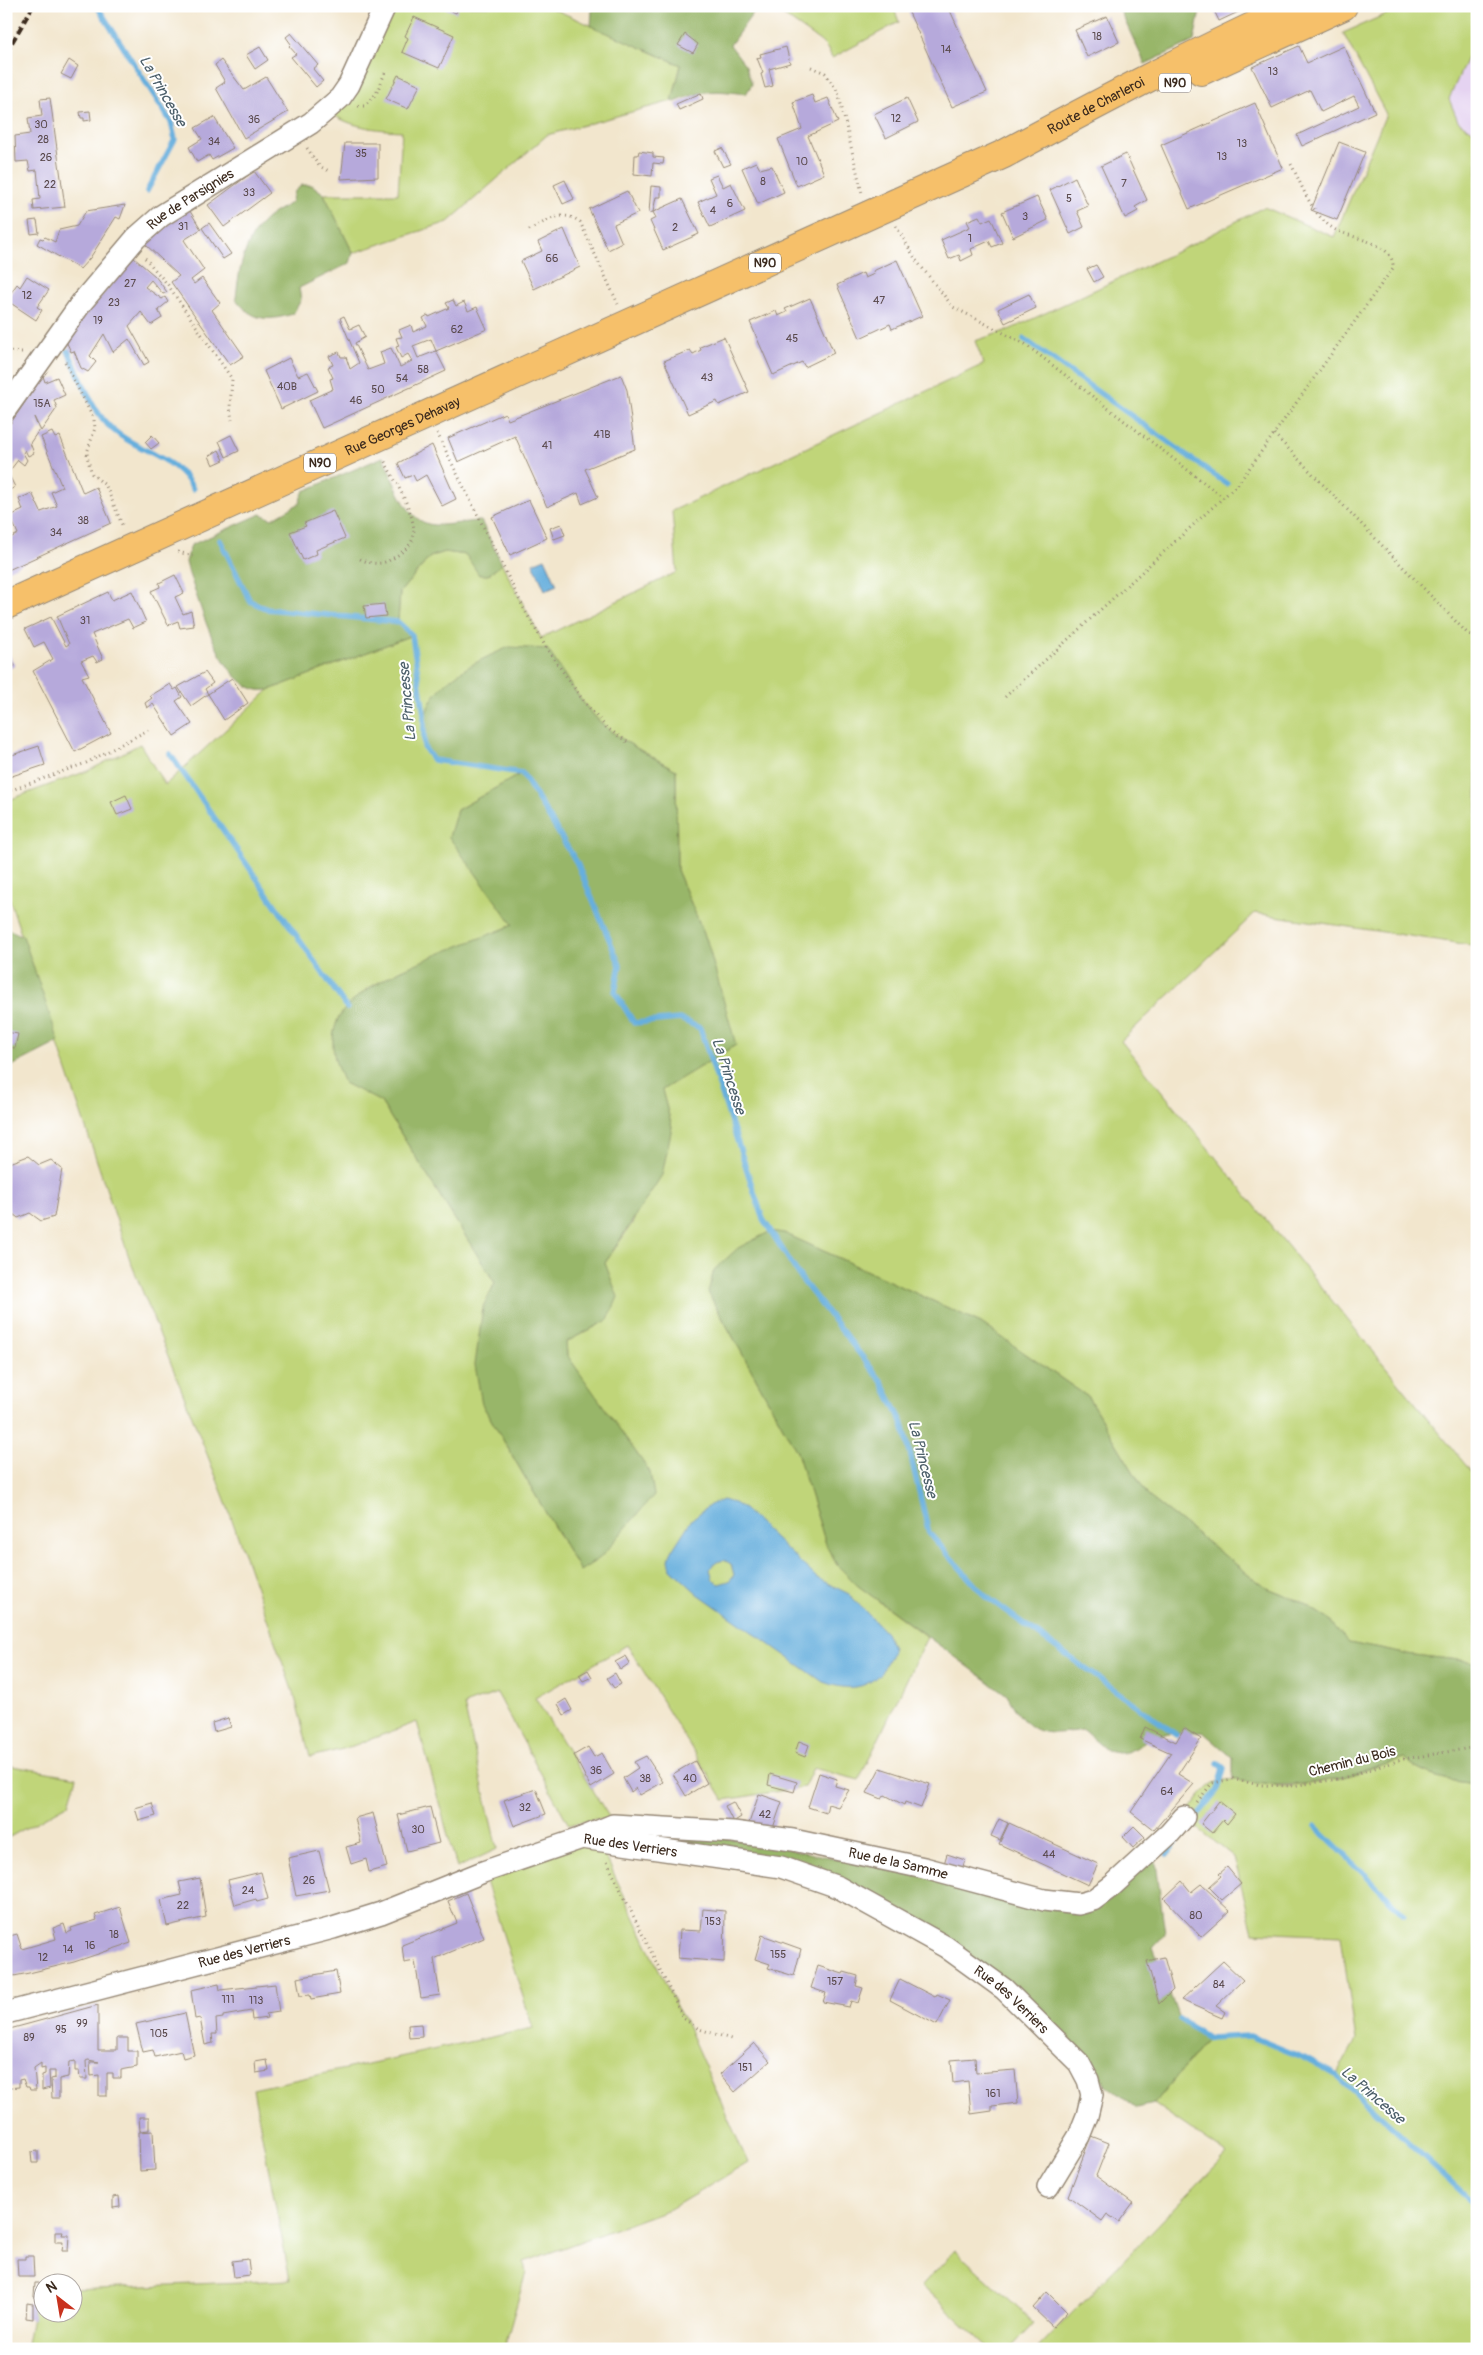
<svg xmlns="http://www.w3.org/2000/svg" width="1483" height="2355" font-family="Pangolin,sans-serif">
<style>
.built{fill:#e5d3f1}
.green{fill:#c0d579;stroke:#7e804c;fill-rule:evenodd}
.forest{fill:#98b669;stroke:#6a7044}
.water{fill:#66afdd;stroke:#506c7e;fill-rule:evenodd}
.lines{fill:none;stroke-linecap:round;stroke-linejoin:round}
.stream{stroke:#66afdd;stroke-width:5.5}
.building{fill:#b6a9db}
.minor-casing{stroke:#968876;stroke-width:24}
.major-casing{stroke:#968876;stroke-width:30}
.path{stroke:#968876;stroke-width:3;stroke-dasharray:1 4;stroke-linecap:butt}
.minor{stroke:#fff;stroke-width:21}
.major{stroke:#f6c06b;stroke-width:28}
.rail{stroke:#3b2a1e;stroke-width:4;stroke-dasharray:8 4;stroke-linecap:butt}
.labels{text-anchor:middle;stroke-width:4;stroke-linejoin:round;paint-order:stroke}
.number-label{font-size:11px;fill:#5a4a4d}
.shield{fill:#fff;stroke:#766a62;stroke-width:1}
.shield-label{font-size:12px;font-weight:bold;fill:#3b2a1e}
.street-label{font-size:14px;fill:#3b2a1e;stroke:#fff}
.water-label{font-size:15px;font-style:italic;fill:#4c5f6a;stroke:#fff}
</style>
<rect width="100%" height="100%" fill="#fff"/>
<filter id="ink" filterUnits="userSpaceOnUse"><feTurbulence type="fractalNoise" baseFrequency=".02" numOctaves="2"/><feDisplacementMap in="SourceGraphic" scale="10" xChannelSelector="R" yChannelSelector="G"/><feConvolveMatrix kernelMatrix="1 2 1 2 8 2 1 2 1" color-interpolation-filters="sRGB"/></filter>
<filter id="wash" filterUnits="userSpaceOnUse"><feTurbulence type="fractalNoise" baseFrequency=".0096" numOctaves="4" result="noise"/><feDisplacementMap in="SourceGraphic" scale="20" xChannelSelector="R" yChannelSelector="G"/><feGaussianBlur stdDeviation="1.12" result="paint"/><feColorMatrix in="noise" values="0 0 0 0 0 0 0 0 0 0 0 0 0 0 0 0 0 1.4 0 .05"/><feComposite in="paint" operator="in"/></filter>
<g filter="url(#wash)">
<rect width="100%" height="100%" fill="#f2e6cd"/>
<path class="built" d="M 1477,35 L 1477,133 L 1458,121 L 1449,99 Z"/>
<path class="green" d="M 385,6 L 547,6 L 681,65 L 672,101 L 547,135 L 448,222 L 353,253 L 324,194 L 398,194 L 402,131 C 378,130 345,127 328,110 Z
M 770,6 L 893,6 L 899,22 L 832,58 L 827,48 L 820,41 Z
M 1405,6 L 1477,6 L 1477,35 L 1449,99 L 1458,121 L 1477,134 L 1477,946 L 1255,913 L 1121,1041 L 1477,1479 L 1477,1662 L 1405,1654 L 1348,1643 L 1328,1619 L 1300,1601 L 1265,1587 L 1148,1496 L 1088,1397 L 981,1323 L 784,1233 L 708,1292 L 797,1452 L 827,1547 L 837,1565 L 857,1585 L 927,1637 L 859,1780 L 813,1768 L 804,1787 L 724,1800 L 627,1645 L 535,1698 L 611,1820 L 594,1819 L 569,1825 L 497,1693 L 464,1705 L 497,1849 L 457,1868 L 417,1722 L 347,1748 L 310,1757 L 296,1701 L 224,1497 L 130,1260 L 6,889 L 6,801 L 90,770 L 140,744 L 165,785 L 269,690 L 412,635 L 398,622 L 400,592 L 430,557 L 445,552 L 466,555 L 488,575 L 502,564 L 541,638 L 677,572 L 672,511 L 984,364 L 975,341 L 1011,329 L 1191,245 L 1264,207 L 1334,237 L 1386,114 L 1343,33 ZM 547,649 C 565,674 582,708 607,728 C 628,745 653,757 676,770 L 677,870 L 707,941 L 662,1091 L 672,1127 L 633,1222 L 605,1263 L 608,1320 L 566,1342 L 567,1355 L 605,1411 L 580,1571 L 482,1404 L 483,1307 L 495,1283 L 381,1102 L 365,990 L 402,970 L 513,925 L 450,837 L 457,810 L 522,773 L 433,760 Z
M 1404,1759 C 1423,1777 1451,1781 1477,1784 L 1477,2349 L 1037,2349 L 1227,2154 L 1154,2104 L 1208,2038 L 1250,2036 L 1304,2058 L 1336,2076 L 1356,2040 L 1341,1936 L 1253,1932 L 1234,1857 L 1184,1817 C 1190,1809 1205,1787 1214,1783 C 1237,1773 1267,1789 1293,1786 C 1331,1783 1367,1770 1404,1759 Z
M 6,1765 L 77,1777 L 69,1804 L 6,1839 Z
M 598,1840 L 677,2008 L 684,2019 L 748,2163 L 670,2209 L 524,2262 L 526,2272 L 504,2349 L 26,2349 L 37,2290 L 42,2290 L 42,2312 L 72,2312 L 73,2289 L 290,2280 L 253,2089 L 533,2028 L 483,1872 Z
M 955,2250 L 1034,2323 L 1010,2349 L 990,2349 L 922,2285 Z"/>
<path class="forest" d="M 594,6 L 758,6 L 730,45 L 746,66 L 752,84 L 746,94 C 714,90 706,89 675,102 L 672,101 L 681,65 L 591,26 L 592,11 Z
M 1118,6 L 1201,6 L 1194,41 L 1145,64 Z
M 302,185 L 312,185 L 324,194 L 353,253 L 350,263 L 299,288 L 301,300 L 293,314 C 268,321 253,322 236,299 C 238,273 244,243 262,223 C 269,215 281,209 291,203 L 294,192 Z
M 383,457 C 394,479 405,523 434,525 C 449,526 465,521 481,521 L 502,564 L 488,575 L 479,575 L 466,555 L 445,552 L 430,557 L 400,592 L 398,622 L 412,635 L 269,690 C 265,690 258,691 254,689 C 217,674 202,608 189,574 L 186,562 L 191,545 L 261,514 L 272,519 L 300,503 L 301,497 L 304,491 Z
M 509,647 L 547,649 C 565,674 582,708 607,728 C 628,745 653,757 676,770 L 677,870 L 707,941 L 736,1045 L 662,1090 L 672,1127 L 662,1175 L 605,1263 L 618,1297 L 608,1320 L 566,1342 L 567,1355 L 650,1472 L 654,1495 L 600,1558 L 580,1571 L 482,1404 L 475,1365 L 483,1307 L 495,1283 L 381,1102 L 344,1083 C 335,1064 329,1045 336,1024 C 350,979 472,943 513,925 L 449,837 L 457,810 L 522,773 L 433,760 C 424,747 424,744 424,728 C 424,684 475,662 509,647 Z
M 10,930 L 23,936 L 59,1042 L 6,1069 L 6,931 Z
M 771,1231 L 784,1233 L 981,1323 L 1088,1397 L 1148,1496 L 1265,1587 L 1300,1601 L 1328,1619 L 1349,1643 L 1405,1654 L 1477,1662 L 1477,1784 C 1451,1781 1423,1777 1404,1759 C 1341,1778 1299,1794 1233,1779 L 1233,1758 L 1203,1732 L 1153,1735 L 1136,1748 L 1124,1753 L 1106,1750 L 1083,1730 C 1039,1737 1028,1734 1007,1695 L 857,1585 L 837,1565 L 827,1547 L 797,1452 L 708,1292 L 714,1270 L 738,1248 Z
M 665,1826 L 1079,1904 L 1154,1847 L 1165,1934 L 1153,1947 L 1179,2019 L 1208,2038 L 1154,2104 L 1137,2108 L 1079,2063 L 1004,1989 L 838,1887 L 615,1843 Z"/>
<path class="water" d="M 545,558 L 557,585 L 545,590 L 533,563 Z
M 722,1500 L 734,1503 L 744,1509 L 817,1578 L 849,1594 L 886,1633 L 893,1648 C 881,1685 858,1695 823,1682 L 698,1594 L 671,1569 L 669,1560 L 671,1552 L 692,1519 L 710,1505 ZM 724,1560 L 731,1564 L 734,1575 L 729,1581 L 719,1584 L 713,1580 L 710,1569 L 714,1563 Z"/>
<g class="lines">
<path class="stream" d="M 97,6 L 171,122 L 175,139 L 147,191
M 1024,339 L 1227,484
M 68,351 C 79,373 91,408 108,425 C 133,451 177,455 193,489
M 220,540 L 250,601 L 267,609 L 398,622 L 412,635 L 424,714 L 424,747 L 433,760 L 522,773 L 577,863 L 620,965 L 615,992 L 634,1023 L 680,1019 L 700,1028 L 763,1219 L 802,1280 L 882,1382 L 903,1424 L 929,1533 L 984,1595 L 1177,1735
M 170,754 L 347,1008
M 1316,1826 L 1404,1914
M 1167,1854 L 1218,1790 L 1224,1768 L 1218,1763
M 1179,2019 L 1208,2038 L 1250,2036 L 1304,2058 L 1337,2076 L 1477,2206"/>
</g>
<g id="blocks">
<path class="building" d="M 440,6 L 459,6 L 456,13 Z
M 906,6 L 948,6 L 987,92 L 952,107 Z
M 1212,6 L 1251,6 L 1219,21 Z
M 1107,16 L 1119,42 L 1087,57 L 1075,30 Z
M 414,17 L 454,35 L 439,68 L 402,52 L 408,38 L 405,36 Z
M 291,33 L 318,65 L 313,69 L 323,81 L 316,87 L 291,57 L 296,54 L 289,46 L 291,44 L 286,37 Z
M 685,34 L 698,44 L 693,53 L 678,45 Z
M 1299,46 L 1307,63 L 1344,46 L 1375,112 L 1302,146 L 1297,135 L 1359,106 L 1354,96 L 1321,112 L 1310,90 L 1272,108 L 1252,67 Z
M 260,47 L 268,60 L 255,69 L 246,55 Z
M 786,47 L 790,63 L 769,69 L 773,86 L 765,88 L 761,74 L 763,73 L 757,58 L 761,57 L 760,54 Z
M 69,60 L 78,66 L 71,79 L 61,74 Z
M 221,60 L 244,90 L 266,77 L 288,112 L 244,138 L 216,88 L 225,82 L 215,65 Z
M 398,75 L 420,85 L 408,109 L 386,99 Z
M 701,93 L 703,99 L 679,110 L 676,104 Z
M 812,95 L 815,103 L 828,98 L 838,122 L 808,136 L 824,174 L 797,186 L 778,139 L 802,129 L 793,102 Z
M 50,98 L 65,207 L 34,210 L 33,200 L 40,199 L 37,170 L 30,171 L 28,161 L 16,162 L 15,136 L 30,134 L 28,118 L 42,116 L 40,99 Z
M 907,98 L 918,122 L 886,138 L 874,114 Z
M 1255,103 L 1283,168 L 1189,209 L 1161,145 Z
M 90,111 L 91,120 L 84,121 L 84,118 L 81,118 L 80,112 Z
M 214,117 L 233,148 L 212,160 L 209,155 L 197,162 L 189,147 L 202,139 L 195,128 Z
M 1339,142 L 1365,152 L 1337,220 L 1311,210 Z
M 345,143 L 378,143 L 378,177 L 341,179 Z
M 722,148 L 731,164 L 723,167 L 715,151 Z
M 639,151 L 653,153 L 653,157 L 664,158 L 663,164 L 653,163 L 652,176 L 634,174 L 635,155 L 638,155 Z
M 1126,154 L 1147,200 L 1135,207 L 1138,211 L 1125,218 L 1101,166 Z
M 756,162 L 760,169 L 772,166 L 784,192 L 758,204 L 742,168 Z
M 254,171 L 270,193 L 224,227 L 208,205 Z
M 717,175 L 723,187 L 731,183 L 745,211 L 710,227 L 698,202 L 716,194 L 709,178 Z
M 1075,177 L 1088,206 L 1077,211 L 1084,227 L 1070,234 L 1050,190 Z
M 565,180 L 574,199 L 563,204 L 554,185 Z
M 651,186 L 661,187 L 661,197 L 656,197 L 653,212 L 682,199 L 699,234 L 663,250 L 650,221 L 656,218 L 653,212 L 649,213 Z
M 627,191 L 638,213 L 614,224 L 622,243 L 608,250 L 589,209 Z
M 1037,197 L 1048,220 L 1013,237 L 1002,212 Z
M 125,205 L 120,219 L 116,217 L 90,258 L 80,269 L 37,244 L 40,238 L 43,239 L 45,237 L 55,242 L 59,230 L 77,226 L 86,211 Z
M 188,208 L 201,229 L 184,240 L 204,270 L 191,280 L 194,284 L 202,278 L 220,303 L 212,310 L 244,356 L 230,365 L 171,282 L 179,276 L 145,244 Z
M 979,216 L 982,222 L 991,218 L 1002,243 L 992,247 L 989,241 L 971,249 L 973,255 L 961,261 L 959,255 L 949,259 L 941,240 L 970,227 L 967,221 Z
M 37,220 L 39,233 L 31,234 L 29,221 Z
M 209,223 L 231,254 L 223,259 L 202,228 Z
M 564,229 L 580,267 L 534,289 L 521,261 L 542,251 L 538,242 Z
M 134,258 L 155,276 L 167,292 L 163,294 L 151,280 L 145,287 L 162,299 L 165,297 L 168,302 L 158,310 L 162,318 L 151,325 L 141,312 L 129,326 L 149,362 L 144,365 L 129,339 L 113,352 L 104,334 L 90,356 L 96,362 L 88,372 L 81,368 L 74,351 L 71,352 L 66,341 L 74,327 Z
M 897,260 L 922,316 L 892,329 L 890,324 L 860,338 L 837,285 L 863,273 L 865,278 L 874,274 L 873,271 Z
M 1096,265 L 1103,277 L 1094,282 L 1087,269 Z
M 27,276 L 49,290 L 37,307 L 42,310 L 36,320 L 6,300 L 17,284 L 20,287 Z
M 1029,294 L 1036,308 L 1005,323 L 998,309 Z
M 810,298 L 834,353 L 805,367 L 802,362 L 773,375 L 750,322 L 776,311 L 778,316 L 787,312 L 785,309 Z
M 453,300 L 456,306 L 464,302 L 468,311 L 477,307 L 487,329 L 436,351 L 431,339 L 413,346 L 418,358 L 436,351 L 446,371 L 322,428 L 309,400 L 333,389 L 330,379 L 333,378 L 328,367 L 333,365 L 329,356 L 339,352 L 341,357 L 346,357 L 350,369 L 359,363 L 340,318 L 344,316 L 350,329 L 359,325 L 365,337 L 355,343 L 368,370 L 384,364 L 380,352 L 391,348 L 400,367 L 412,361 L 408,354 L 401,358 L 396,347 L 399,346 L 396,338 L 402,337 L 399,330 L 411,325 L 413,332 L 427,326 L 423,318 L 428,315 L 429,317 L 449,308 L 446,303 Z
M 724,337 L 749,392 L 719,405 L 717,401 L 688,414 L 664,361 L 690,350 L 693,354 L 701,350 L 700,347 Z
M 289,358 L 298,376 L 308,372 L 318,391 L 281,409 L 264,371 Z
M 621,375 L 627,390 L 635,449 L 585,469 L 598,497 L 582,504 L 578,493 L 547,507 L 515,436 L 458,462 L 448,438 L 505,413 L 508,420 Z
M 43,376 L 45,382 L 57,377 L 65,395 L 54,400 L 57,408 L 41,431 L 34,417 L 39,430 L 30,443 L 34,453 L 28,456 L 25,450 L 23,453 L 27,460 L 24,465 L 18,460 L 8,473 L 15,487 L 8,491 L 6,430 Z
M 52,432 L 55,438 L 60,436 L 83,493 L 96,487 L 111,523 L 6,571 L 6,540 L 18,534 L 10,516 L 23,510 L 19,499 L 32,493 L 41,512 L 57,506 L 51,492 L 62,487 L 41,437 Z
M 152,435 L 159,443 L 151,449 L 145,442 Z
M 231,435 L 239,451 L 226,457 L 219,441 Z
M 432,445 L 456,499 L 442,506 L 426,475 L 416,481 L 413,475 L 405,478 L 398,463 Z
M 219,450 L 224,460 L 213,465 L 209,456 Z
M 529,500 L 547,538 L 510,555 L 492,517 Z
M 333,511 L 345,538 L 316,550 L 317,554 L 303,560 L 290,532 L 306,526 L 304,523 Z
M 561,524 L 565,535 L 554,539 L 550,528 Z
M 175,575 L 184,593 L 175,597 L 183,614 L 191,611 L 194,626 L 180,628 L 178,621 L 168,625 L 151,591 L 160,587 L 159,583 Z
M 132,591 L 146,622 L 133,628 L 128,619 L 92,634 L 103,659 L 97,662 L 93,656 L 81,661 L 89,675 L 82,677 L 111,733 L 75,752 L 33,671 L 53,659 L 44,642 L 34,647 L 25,629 L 51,617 L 66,646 L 69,644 L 57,616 L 108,592 L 112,600 Z
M 384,604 L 386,616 L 366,618 L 364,606 Z
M 6,648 L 15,666 L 6,670 Z
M 205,672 L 213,683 L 205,689 L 208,694 L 232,678 L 248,703 L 224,720 L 208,694 L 191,706 L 178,687 Z
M 170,684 L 174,690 L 177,688 L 182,697 L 176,701 L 192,724 L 174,736 L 153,704 L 147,708 L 145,703 L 152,698 L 150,696 Z
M 39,746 L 45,765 L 6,778 L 6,757 Z
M 126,795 L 132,809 L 117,815 L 111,802 Z
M 6,1032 L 18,1034 L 15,1048 L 6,1047 Z
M 28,1156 L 39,1165 L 51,1160 L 62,1169 L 54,1217 L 41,1221 L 30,1213 L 18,1218 L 6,1208 L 6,1161 L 10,1163 Z
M 626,1656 L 630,1663 L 620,1670 L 615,1662 Z
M 588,1670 L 592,1677 L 583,1681 L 579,1675 Z
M 615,1673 L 621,1684 L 614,1688 L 607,1678 Z
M 566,1699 L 572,1710 L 564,1715 L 558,1704 Z
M 228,1718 L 231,1727 L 214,1732 L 212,1723 Z
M 1145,1727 L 1176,1742 L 1184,1728 L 1201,1739 L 1178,1774 L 1194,1784 L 1154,1830 L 1131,1812 L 1171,1753 L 1140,1739 Z
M 799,1741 L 809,1745 L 805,1757 L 795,1753 Z
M 588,1747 L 594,1757 L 602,1753 L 614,1774 L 591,1788 L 574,1755 Z
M 646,1756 L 663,1782 L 640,1795 L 636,1788 L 631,1792 L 623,1778 L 638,1768 L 634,1762 Z
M 695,1761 L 707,1783 L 686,1796 L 673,1774 Z
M 880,1768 L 930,1784 L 921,1808 L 905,1802 L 904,1805 L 885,1795 L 882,1799 L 867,1793 Z
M 819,1773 L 837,1779 L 835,1786 L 849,1790 L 838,1807 L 828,1804 L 826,1813 L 808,1807 Z
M 770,1774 L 797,1782 L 794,1792 L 768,1785 Z
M 536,1789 L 546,1814 L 514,1826 L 504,1800 Z
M 759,1794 L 782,1802 L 773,1828 L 748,1826 Z
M 1219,1801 L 1235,1814 L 1227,1824 L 1223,1820 L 1212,1833 L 1201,1824 Z
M 733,1802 L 741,1817 L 733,1822 L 725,1806 Z
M 152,1803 L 156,1816 L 139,1821 L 135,1808 Z
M 430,1807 L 439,1843 L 407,1851 L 398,1815 Z
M 373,1813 L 387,1867 L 369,1872 L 366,1859 L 351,1864 L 346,1847 L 361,1843 L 355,1818 Z
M 999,1819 L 1008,1823 L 1000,1840 L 991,1836 Z
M 1009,1823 L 1098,1864 L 1088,1885 L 999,1844 Z
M 1134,1826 L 1145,1837 L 1133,1848 L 1123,1837 Z
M 319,1851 L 329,1890 L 296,1896 L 288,1858 Z
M 947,1854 L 965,1860 L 961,1873 L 943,1867 Z
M 1227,1867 L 1241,1884 L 1222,1900 L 1209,1887 L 1221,1876 L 1219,1874 Z
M 261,1872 L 268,1899 L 257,1902 L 256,1899 L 235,1905 L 228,1880 Z
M 200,1878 L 206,1917 L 167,1926 L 161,1900 L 182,1895 L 179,1882 Z
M 1182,1881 L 1191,1892 L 1201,1884 L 1230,1911 L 1201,1937 L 1164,1898 Z
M 466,1893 L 484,1938 L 434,1959 L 440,1995 L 421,1998 L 415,1961 L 404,1963 L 402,1945 L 457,1923 L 448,1901 Z
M 120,1907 L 131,1943 L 74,1962 L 29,1973 L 14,1976 L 9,1967 L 6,1968 L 6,1937 L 17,1934 L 22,1949 L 56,1939 L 53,1928 L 64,1924 L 67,1933 L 72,1931 L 71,1928 L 97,1920 L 95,1915 Z
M 703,1909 L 725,1911 L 724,1962 L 678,1958 L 680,1930 L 701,1931 Z
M 762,1935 L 801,1949 L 794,1976 L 768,1968 L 770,1964 L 755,1959 Z
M 1164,1957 L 1173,1990 L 1159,2004 L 1147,1961 Z
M 1223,1961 L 1243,1980 L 1216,2006 L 1225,2012 L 1222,2018 L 1181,2000 Z
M 818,1966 L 843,1974 L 844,1972 L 858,1976 L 856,1986 L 863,1988 L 858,2003 L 851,2001 L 849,2007 L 823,2002 L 826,1993 L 811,1988 Z
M 336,1971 L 340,1994 L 311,1999 L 310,1995 L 300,1996 L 297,1978 Z
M 900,1979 L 935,1997 L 937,1994 L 950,2000 L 937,2025 L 890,2000 Z
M 219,1984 L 220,1990 L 275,1984 L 279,2012 L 266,2014 L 267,2018 L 252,2020 L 251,2011 L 223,2016 L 223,2018 L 216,2019 L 217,2034 L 212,2034 L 213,2043 L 205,2045 L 200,2018 L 195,2019 L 191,1990 Z
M 98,2005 L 98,2050 L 117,2050 L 117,2038 L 128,2038 L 128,2051 L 137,2051 L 137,2067 L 121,2070 L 121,2078 L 113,2078 L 113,2073 L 107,2073 L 107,2096 L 99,2096 L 99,2075 L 91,2076 L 90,2062 L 99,2062 L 88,2060 L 86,2061 L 87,2079 L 80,2079 L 79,2071 L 75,2071 L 75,2061 L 69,2062 L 68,2077 L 59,2079 L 59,2098 L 52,2098 L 51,2079 L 55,2078 L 55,2071 L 49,2071 L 50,2088 L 42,2090 L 42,2075 L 45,2074 L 45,2068 L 41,2069 L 41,2063 L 34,2068 L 36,2090 L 30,2090 L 29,2087 L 26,2087 L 23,2079 L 19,2080 L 19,2087 L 6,2088 L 6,2030 Z
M 185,2013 L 194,2055 L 183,2058 L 181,2051 L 155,2057 L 153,2050 L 143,2052 L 136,2024 Z
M 421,2024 L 422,2037 L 409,2038 L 408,2025 Z
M 754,2043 L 770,2061 L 735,2092 L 720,2074 Z
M 975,2058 L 976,2073 L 1015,2070 L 1018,2103 L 992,2106 L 992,2111 L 971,2114 L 968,2081 L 953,2083 L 951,2060 Z
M 267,2060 L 269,2071 L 256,2073 L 255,2062 Z
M 139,2117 L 149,2117 L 149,2130 L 140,2131 Z
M 153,2131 L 155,2170 L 140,2171 L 139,2132 Z
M 1091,2136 L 1109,2143 L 1096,2176 L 1133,2203 L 1119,2222 L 1107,2214 L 1102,2221 L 1068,2196 Z
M 38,2151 L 38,2163 L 32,2163 L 31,2152 Z
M 119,2196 L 120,2207 L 113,2208 L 113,2197 Z
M 55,2232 L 63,2232 L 62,2235 L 69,2235 L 68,2251 L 62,2251 L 63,2242 L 55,2242 Z
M 25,2256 L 33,2256 L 34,2277 L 18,2277 L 17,2259 L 25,2259 Z
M 248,2259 L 250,2275 L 234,2277 L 232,2261 Z
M 35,2283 L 42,2283 L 42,2297 L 34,2297 Z
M 1047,2292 L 1067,2312 L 1053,2327 L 1033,2308 Z
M 27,2303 L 33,2304 L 33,2319 L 26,2318 Z"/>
</g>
</g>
<g filter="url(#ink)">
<use href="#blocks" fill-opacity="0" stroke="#968876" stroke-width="1"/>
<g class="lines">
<defs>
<g id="minor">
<path id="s1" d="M 6,409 L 82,302 L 136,238 L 161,216 L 311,123 L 340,98 L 349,85 L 385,6"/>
<path id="s2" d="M 582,1838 L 781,1867 L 838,1887 L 946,1947 L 1004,1989 L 1079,2063 L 1088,2080 L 1092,2095 L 1087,2116 L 1079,2136 L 1048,2187"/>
<path id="s3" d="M 6,2013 L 333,1928 L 381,1913 L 483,1872 L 582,1838 L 613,1825 L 733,1832 L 793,1840 L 924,1868 L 1044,1900 L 1079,1904 L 1093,1900 L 1112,1886 L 1170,1833 L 1184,1817"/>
</g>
<g id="major">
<path d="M 1201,71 L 1343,6"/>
<path id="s4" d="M 6,605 L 1004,154 C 1101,102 1197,51 1297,6"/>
</g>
</defs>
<use href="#minor" class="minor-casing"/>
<use href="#major" class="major-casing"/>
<path class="path" d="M 811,67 L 825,73 L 838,92 L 862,193
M 358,106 L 364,106 L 376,94 L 385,73
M 307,148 L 319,166 L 329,171
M 896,226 L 916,260 L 953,307 L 1025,344 L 1224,498
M 529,230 C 546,222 562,208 580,222 L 618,304
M 145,258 L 168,285 L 232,379 L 230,407 L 232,420
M 6,351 L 23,352
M 65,362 L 94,420 L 95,428 L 87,453 L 88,460 L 92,474 L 106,486 L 123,527
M 437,433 L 524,609 L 547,649 L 585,703 L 606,727 L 630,744
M 1274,434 L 1468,634 L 1477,637
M 178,552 L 193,556
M 360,559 C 373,565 383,565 395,557 C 402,552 411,546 413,538 C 419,518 393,478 384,460
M 1005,697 L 1238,484 L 1393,268 C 1395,243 1354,239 1336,230 C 1312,217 1303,187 1291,164
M 6,792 L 86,763 L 148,730
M 1197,1802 L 1212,1783 L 1233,1779 L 1260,1785 L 1291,1786 L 1339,1779 L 1404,1759 L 1477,1747
M 607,1862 L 684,2019 L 699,2029 L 734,2040"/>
<use href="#minor" class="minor"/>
<use href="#major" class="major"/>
<path class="rail" d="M 6,53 L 33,6"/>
</g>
</g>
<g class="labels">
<g class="number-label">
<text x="1097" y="40">18</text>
<text x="946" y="53">14</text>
<text x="1273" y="75">13</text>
<text x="896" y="122">12</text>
<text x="254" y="123">36</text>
<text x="41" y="128">30</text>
<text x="43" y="143">28</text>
<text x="214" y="145">34</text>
<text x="1242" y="147">13</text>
<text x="361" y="157">35</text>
<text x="1222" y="160">13</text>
<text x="46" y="161">26</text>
<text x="802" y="165">10</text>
<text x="763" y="185">8</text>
<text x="1124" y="187">7</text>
<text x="50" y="188">22</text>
<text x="249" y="196">33</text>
<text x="1069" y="202">5</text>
<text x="730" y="207">6</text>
<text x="713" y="214">4</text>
<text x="1025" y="220">3</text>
<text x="183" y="230">31</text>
<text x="675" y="231">2</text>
<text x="970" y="242">1</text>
<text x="552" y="262">66</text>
<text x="130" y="287">27</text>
<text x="27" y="299">12</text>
<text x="879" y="304">47</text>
<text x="114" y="306">23</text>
<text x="98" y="324">19</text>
<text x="457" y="333">62</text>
<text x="792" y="342">45</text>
<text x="423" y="373">58</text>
<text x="707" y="381">43</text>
<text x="402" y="382">54</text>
<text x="287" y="390">40B</text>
<text x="378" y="393">50</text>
<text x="356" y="404">46</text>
<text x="42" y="407">15A</text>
<text x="602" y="438">41B</text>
<text x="547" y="449">41</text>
<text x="83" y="524">38</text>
<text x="56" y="536">34</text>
<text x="85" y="624">31</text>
<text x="596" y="1774">36</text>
<text x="645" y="1782">38</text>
<text x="690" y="1782">40</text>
<text x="1167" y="1795">64</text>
<text x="525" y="1811">32</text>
<text x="765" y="1818">42</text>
<text x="418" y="1833">30</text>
<text x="1049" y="1858">44</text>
<text x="309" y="1884">26</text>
<text x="248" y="1894">24</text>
<text x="183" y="1909">22</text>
<text x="1196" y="1919">80</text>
<text x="713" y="1925">153</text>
<text x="114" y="1938">18</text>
<text x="90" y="1949">16</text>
<text x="68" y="1953">14</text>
<text x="778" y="1958">155</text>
<text x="43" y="1961">12</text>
<text x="835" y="1985">157</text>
<text x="1219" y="1988">84</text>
<text x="228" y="2003">111</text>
<text x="256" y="2004">113</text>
<text x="82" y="2027">99</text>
<text x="61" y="2033">95</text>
<text x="159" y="2037">105</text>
<text x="29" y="2041">89</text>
<text x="745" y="2071">151</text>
<text x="993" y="2097">161</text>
</g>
<g class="shield">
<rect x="1159" y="73.5" width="32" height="19" rx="4"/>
<rect x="749" y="253.5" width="32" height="19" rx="4"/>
<rect x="304" y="453.5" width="32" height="19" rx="4"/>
</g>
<g class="shield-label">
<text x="1175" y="87">N90</text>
<text x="765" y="267">N90</text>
<text x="320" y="467">N90</text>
</g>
<g class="street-label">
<text dy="5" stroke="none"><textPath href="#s4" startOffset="1199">Route de Charleroi</textPath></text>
<text dy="5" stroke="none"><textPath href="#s1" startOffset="282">Rue de Parsignies</textPath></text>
<text dy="5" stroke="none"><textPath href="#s4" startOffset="435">Rue Georges Dehavay</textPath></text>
<text transform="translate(1352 1761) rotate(-14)" y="5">Chemin du Bois</text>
<text dy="5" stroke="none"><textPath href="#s2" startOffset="49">Rue des Verriers</textPath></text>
<text dy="5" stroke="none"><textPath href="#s3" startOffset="925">Rue de la Samme</textPath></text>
<text dy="5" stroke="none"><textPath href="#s3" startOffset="246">Rue des Verriers</textPath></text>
<text dy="5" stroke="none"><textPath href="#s2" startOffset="469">Rue des Verriers</textPath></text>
</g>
<g class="water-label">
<text transform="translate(163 91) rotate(60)" y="5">La Princesse</text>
<text transform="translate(407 702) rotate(-95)" y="5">La Princesse</text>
<text transform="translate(729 1076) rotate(72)" y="5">La Princesse</text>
<text transform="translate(923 1459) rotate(76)" y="5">La Princesse</text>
<text transform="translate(1373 2095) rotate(41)" y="5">La Princesse</text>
</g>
</g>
<rect width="1483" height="2355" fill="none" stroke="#fff" stroke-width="25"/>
<g transform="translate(58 2298) rotate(329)"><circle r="24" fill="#ffffff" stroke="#b1aaa5"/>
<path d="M0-4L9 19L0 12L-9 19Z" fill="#c8321e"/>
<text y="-8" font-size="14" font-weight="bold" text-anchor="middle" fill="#3b2a1e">N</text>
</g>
</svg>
